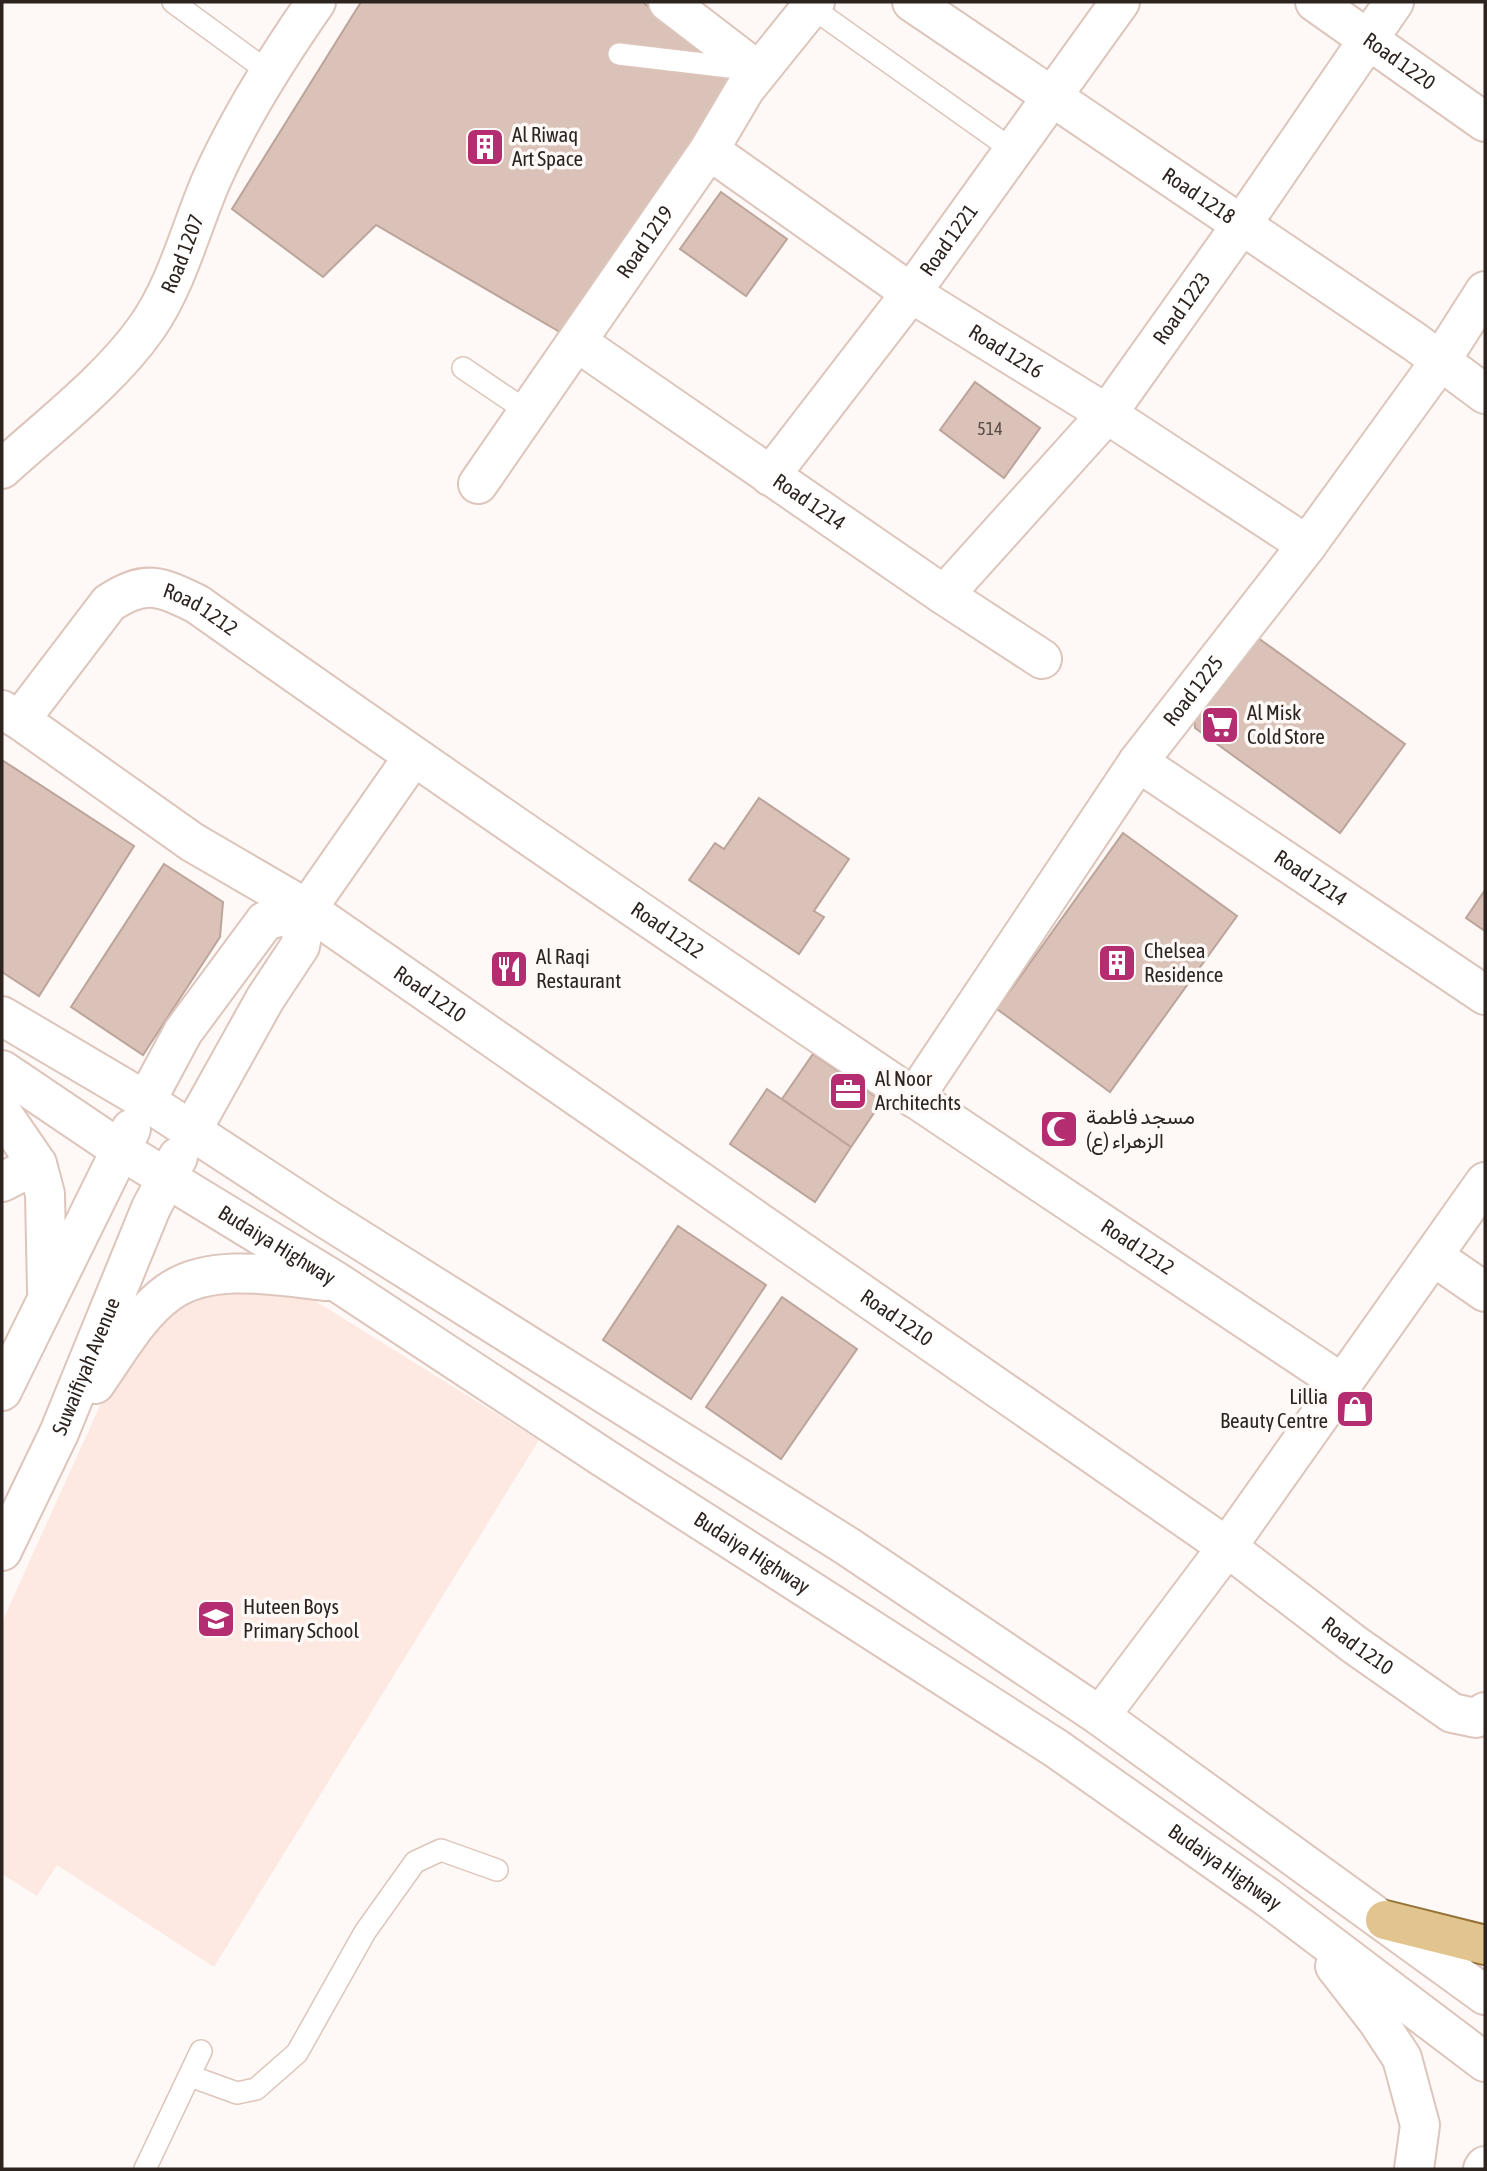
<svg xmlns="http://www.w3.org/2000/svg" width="1487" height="2171" font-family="'Asap Condensed',Vazirmatn,sans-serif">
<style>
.built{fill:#fde9e1}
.building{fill:#dac2b8;stroke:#bca49b;stroke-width:2}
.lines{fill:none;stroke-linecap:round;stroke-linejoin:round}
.lane-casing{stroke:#ddc5bb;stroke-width:24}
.street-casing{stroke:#ddc5bb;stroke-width:42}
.secondary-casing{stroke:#ddc5bb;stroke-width:42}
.primary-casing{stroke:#957336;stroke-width:42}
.lane{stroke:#fff;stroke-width:21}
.street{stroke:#fff;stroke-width:38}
.secondary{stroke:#fff;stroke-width:38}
.primary{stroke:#e1c48e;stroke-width:38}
.labels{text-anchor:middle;stroke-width:7;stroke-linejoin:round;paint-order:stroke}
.number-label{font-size:18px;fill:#584c46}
.street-label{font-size:21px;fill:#2d2420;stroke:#fef9f7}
.poi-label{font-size:21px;fill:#2d2420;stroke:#fef9f7;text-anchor:start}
</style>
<rect width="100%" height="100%" fill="#fef9f7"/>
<path class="built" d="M 275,1276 L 539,1440 L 214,1967 L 57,1865 L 37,1896 L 2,1874 L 2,1622 L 126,1348 L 210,1281 Z"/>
<path class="building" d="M 361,2 L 643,2 L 738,85 L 577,342 L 376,225 L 323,277 L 232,209 Z
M 721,192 L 787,239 L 746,296 L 680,249 Z
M 975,382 L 1040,428 L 1004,478 L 940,430 Z
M 1247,630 L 1405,744 L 1340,833 L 1195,728 L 1193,705 Z
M 2,760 L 134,846 L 39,996 L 2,972 Z
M 759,798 L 849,859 L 814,911 L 824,917 L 799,954 L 689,880 L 715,843 L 724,849 Z
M 1123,833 L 1237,916 L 1110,1092 L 997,1009 Z
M 164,864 L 223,902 L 220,937 L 143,1055 L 71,1007 Z
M 1485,890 L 1485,931 L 1466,918 Z
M 511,952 L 525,962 L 508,986 L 493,975 Z
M 813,1054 L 882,1101 L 851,1147 L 782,1099 Z
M 767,1089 L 851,1147 L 815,1202 L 730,1144 Z
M 678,1226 L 766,1285 L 691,1399 L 603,1340 Z
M 782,1297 L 857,1349 L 781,1459 L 706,1407 Z"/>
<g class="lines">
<defs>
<path id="lane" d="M 173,2 L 270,73
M 811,7 L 1014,151
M 619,54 L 746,69
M 463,368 L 528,412
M 190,2076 L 237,2093 L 256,2089 L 297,2053 L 365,1932 L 415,1862 L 441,1850 L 497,1870
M 145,2169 L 201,2051"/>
<g id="street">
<path d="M 668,2 L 758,71"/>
<path id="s1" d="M 912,2 L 1415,342 L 1485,394"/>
<path id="s2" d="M 1315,2 L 1485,122"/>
<path id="s3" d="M 709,150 L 911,293 L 1107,414 L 1307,545"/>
<path id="s4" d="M 577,342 L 944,595 L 1042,659"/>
<path id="s5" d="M 2,469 C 49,426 110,380 147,327 C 177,284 190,230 211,181 C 239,118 277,58 316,2"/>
<path id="s6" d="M 770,476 L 911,293 L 1120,2"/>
<path id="s7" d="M 478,484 L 709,150 L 745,89 L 815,2"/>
<path id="s8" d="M 944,595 L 1107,414 L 1242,224 L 1394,2"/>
<path id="s9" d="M 2,710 L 20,720 L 192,842 L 307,909 L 1227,1547 L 1355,1645 L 1452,1713 L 1476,1718 L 1485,1712"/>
<path id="s10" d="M 20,720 L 109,603 C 145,579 160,586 197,604 C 574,871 958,1128 1343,1384"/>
<path id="s11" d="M 1138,762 L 1485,995"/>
<path id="s12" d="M 914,1098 L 1138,762 L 1307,545 L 1441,360 L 1485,291"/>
<path d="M 146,1101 L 183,1032 L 265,921 L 307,909"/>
<path d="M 192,1130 L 265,999 L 300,946 L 307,909 L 413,757"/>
<path d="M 2,1182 L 37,1164"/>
<path d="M 1433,1256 L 1485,1292"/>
<path d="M 1100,1716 L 1227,1547 L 1485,1182"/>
</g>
<g id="secondary">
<path d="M 2,1016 L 146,1101 L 322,1216 L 847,1546 L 1100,1716 L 1485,1995"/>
<path id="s13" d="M 2,1070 L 119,1149 L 337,1282 L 604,1458 L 1057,1749 L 1267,1897 L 1485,2062"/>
<path d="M 2,1113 L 37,1164 L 45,1194 L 47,1291"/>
<path d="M 95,1384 C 117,1353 138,1314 169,1292 C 211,1262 279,1276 326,1281"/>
<path d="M 2,1391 L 131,1129"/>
<path id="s14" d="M 2,1551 L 59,1433 L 151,1208 L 178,1157"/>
<path d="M 1335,1966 L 1377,2020 L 1402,2058 L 1420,2125 L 1414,2169"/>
<path d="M 1483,2169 L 1485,2166"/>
</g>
<path id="primary" d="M 1385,1920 L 1485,1945"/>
</defs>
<use href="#lane" class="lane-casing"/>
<use href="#street" class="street-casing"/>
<use href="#secondary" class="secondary-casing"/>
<use href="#primary" class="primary-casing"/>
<use href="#lane" class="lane"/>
<use href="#street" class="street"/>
<use href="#secondary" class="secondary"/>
<use href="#primary" class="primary"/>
</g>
<defs>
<symbol id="building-square" viewBox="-11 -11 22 22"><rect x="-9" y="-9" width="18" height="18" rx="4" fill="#b42d70" stroke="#fef9f7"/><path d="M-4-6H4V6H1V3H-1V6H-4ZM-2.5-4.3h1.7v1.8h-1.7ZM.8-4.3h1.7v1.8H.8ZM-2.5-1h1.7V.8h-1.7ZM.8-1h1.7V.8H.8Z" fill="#fff"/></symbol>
<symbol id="supermarket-square" viewBox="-11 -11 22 22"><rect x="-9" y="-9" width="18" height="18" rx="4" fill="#b42d70" stroke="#fef9f7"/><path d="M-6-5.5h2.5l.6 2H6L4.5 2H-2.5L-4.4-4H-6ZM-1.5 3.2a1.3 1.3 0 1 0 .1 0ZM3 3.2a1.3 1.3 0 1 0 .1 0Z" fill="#fff"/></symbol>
<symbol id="restaurant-square" viewBox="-11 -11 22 22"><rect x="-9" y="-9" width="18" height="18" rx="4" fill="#b42d70" stroke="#fef9f7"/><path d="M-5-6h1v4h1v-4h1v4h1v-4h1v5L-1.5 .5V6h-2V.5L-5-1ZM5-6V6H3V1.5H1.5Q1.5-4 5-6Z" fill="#fff"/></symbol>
<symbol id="office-square" viewBox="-11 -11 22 22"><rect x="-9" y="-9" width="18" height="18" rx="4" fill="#b42d70" stroke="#fef9f7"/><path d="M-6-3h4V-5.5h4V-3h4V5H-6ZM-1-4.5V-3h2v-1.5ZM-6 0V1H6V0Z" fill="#fff"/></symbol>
<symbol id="mosque-square" viewBox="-11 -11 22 22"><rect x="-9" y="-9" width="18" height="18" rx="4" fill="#b42d70" stroke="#fef9f7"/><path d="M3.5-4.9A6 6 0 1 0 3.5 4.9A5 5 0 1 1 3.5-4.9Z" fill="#fff"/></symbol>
<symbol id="shop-square" viewBox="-11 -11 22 22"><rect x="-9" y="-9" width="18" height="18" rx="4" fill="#b42d70" stroke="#fef9f7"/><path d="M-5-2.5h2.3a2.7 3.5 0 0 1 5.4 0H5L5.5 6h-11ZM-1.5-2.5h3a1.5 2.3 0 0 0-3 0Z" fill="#fff"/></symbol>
<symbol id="school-square" viewBox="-11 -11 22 22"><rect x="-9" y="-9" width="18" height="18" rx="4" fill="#b42d70" stroke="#fef9f7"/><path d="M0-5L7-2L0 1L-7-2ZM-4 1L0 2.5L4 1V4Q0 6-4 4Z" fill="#fff"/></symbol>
</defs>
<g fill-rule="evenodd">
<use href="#building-square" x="463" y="125" width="44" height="44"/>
<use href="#supermarket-square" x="1198" y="703" width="44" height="44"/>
<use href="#building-square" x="1095" y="941" width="44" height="44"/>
<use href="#restaurant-square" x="487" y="947" width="44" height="44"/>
<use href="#office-square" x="826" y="1069" width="44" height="44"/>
<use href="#mosque-square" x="1037" y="1107" width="44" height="44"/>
<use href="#shop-square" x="1333" y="1387" width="44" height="44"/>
<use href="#school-square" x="194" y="1597" width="44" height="44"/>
</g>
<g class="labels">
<g class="number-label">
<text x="990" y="435">514</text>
</g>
<g class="street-label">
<text dy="7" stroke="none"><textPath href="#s2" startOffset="103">Road 1220</textPath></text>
<text dy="7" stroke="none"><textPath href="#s1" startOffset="346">Road 1218</textPath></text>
<text dy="7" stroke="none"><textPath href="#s6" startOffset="296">Road 1221</textPath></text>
<text dy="7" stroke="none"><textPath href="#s7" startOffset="294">Road 1219</textPath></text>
<text dy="7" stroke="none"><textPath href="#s5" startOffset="285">Road 1207</textPath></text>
<text dy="7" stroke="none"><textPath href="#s8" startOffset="373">Road 1223</textPath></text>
<text dy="7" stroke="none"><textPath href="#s3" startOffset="359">Road 1216</textPath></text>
<text dy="7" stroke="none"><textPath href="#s4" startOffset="282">Road 1214</textPath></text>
<text dy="7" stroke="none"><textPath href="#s10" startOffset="247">Road 1212</textPath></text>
<text dy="7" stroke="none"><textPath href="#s12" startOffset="494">Road 1225</textPath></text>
<text dy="7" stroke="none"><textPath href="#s11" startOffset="208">Road 1214</textPath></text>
<text dy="7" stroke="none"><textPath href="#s10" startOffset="814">Road 1212</textPath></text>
<text dy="7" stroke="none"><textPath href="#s9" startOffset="514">Road 1210</textPath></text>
<text dy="7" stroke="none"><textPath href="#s13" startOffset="326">Budaiya Highway</textPath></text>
<text dy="7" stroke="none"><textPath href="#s10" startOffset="1381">Road 1212</textPath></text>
<text dy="7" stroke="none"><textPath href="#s9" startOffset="1082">Road 1210</textPath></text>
<text dy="7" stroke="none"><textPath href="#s14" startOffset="203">Suwaifiyah Avenue</textPath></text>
<text dy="7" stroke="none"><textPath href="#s13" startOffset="892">Budaiya Highway</textPath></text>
<text dy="7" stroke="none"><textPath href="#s9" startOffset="1648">Road 1210</textPath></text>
<text dy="7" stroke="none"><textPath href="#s13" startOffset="1460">Budaiya Highway</textPath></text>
</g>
<g class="poi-label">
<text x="512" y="142">Al Riwaq<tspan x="512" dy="24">Art Space</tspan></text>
<text x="1247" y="720">Al Misk<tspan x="1247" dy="24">Cold Store</tspan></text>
<text x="1144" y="958">Chelsea<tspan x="1144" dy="24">Residence</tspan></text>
<text x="536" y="964">Al Raqi<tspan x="536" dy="24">Restaurant</tspan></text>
<text x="875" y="1086">Al Noor<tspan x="875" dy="24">Architechts</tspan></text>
<text x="1086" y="1124">مسجد فاطمة<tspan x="1086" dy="24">الزهراء (ع)</tspan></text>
<text x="1328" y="1404" text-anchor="end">Lillia<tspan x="1328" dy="24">Beauty Centre</tspan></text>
<text x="243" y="1614">Huteen Boys<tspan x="243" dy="24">Primary School</tspan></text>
</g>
</g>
<rect width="1487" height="2171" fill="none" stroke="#2d2420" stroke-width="7"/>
</svg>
